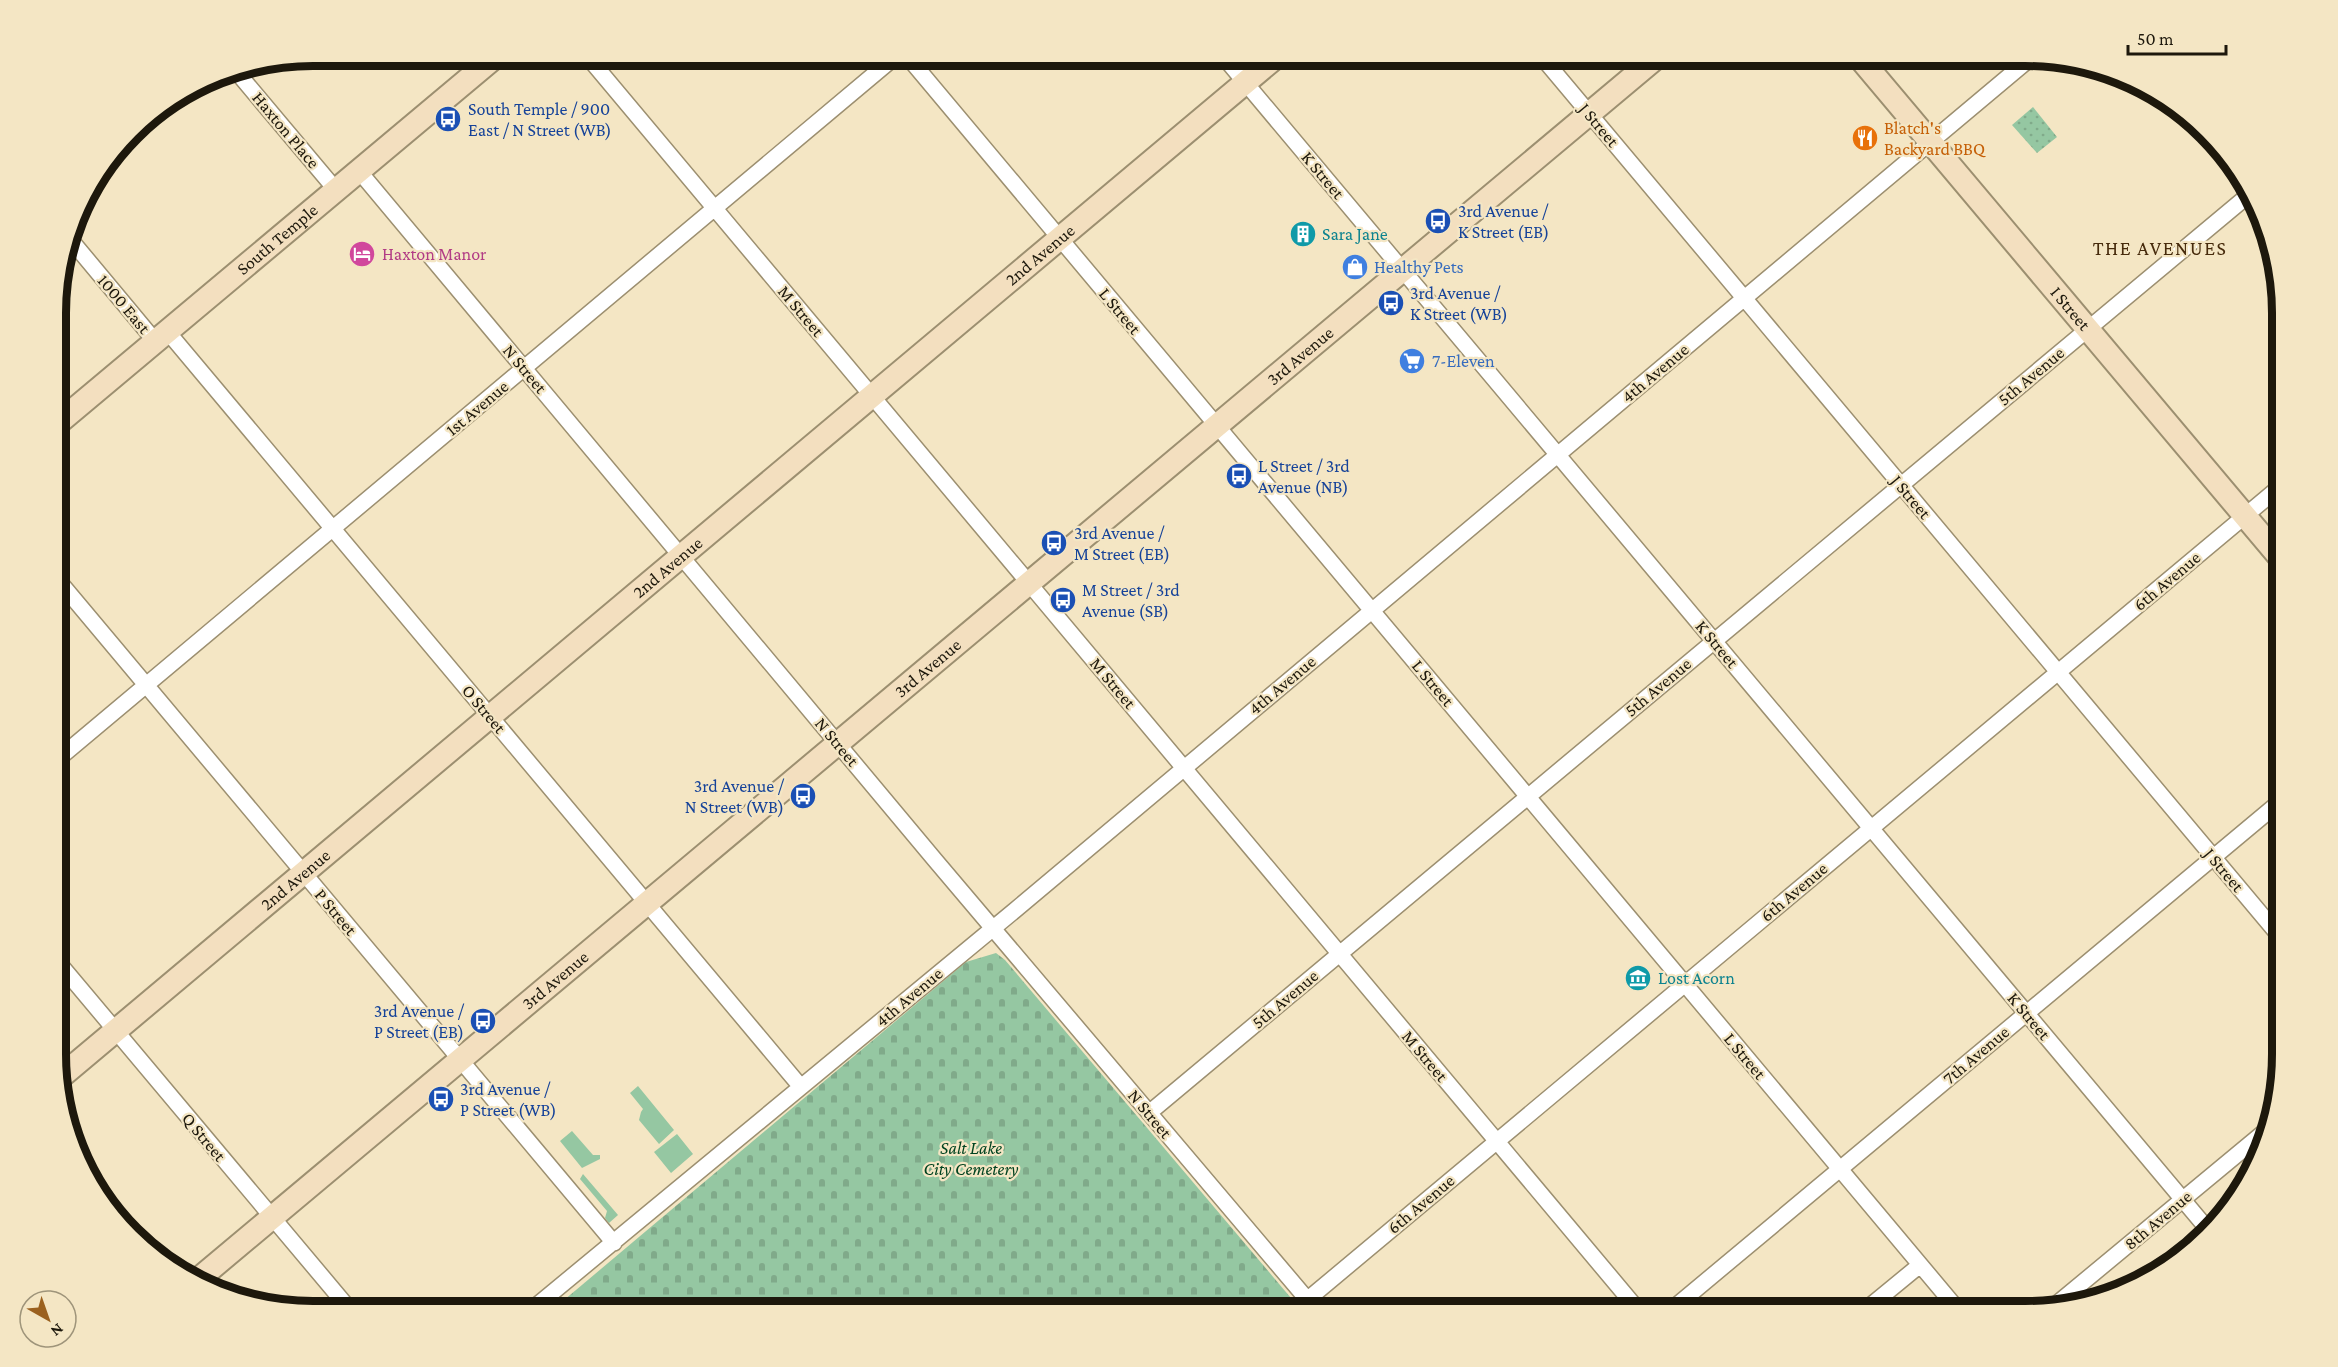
<svg xmlns="http://www.w3.org/2000/svg" width="2338" height="1367" font-family="'Crimson Pro',serif">
<style>
.grass{fill:#95c7a2}
.cemetery{fill:url(#cemetery-stones)}
.park{fill:url(#park-dots)}
.lines{fill:none;stroke-linecap:round;stroke-linejoin:round}
.street-casing{stroke:#9c8f70;stroke-width:18}
.secondary-casing{stroke:#9c8f70;stroke-width:26}
.street{stroke:#fff;stroke-width:15}
.secondary{stroke:#f3dfbf;stroke-width:22}
.labels{text-anchor:middle;stroke-width:4.5;stroke-linejoin:round;paint-order:stroke}
.transit-label{font-size:18px;fill:#164399;stroke:#f4e6c4;text-anchor:start}
.street-label{font-size:18px;fill:#1d180c;stroke:#f4e6c4}
.food-label{font-size:18px;fill:#c56008;stroke:#f4e6c4;text-anchor:start}
.culture-label{font-size:18px;fill:#0d838f;stroke:#f4e6c4;text-anchor:start}
.hotel-label{font-size:18px;fill:#b23c85;stroke:#f4e6c4;text-anchor:start}
.shop-label{font-size:18px;fill:#366cbe;stroke:#f4e6c4;text-anchor:start}
.park-label{font-size:18px;font-style:italic;fill:#004320;stroke:#f4e6c4}
.neighbourhood-label{font-size:20px;letter-spacing:1.5px;fill:#472b0c;stroke:#f4e6c4}
.rim{fill:none;stroke:#1d180c;stroke-width:8}
</style>
<defs>
<pattern id="cemetery-stones" width="16" height="16" patternUnits="userSpaceOnUse" patternTransform="scale(1.5)"><rect width="16" height="16" fill="#95c7a2"/><path d="M2 7V4a2 2 0 0 1 4 0v3zM10 15v-3a2 2 0 0 1 4 0v3z" fill="#80aa8a"/></pattern>
<pattern id="park-dots" width="8" height="8" patternUnits="userSpaceOnUse" patternTransform="scale(1.5)"><rect width="8" height="8" fill="#95c7a2"/><path d="M2 2h.1M6 6h.1" fill="none" stroke="#80aa8a" stroke-width="1.8" stroke-linecap="round"/></pattern>
</defs>
<rect width="100%" height="100%" fill="#f4e6c4"/>
<path class="grass" d="M 638,1086 L 674,1130 L 659,1144 L 639,1120 L 641,1112 L 643,1109 L 630,1093 Z
M 572,1131 L 593,1155 L 600,1155 L 600,1159 L 582,1168 L 560,1141 Z
M 677,1134 L 693,1154 L 671,1173 L 654,1152 Z
M 583,1174 L 618,1215 L 609,1223 L 605,1218 L 607,1211 L 580,1179 Z"/>
<path class="cemetery" d="M 996,953 L 1005,960 L 1302,1311 L 551,1311 L 966,962 Z"/>
<path class="park" d="M 2033,107 L 2057,137 L 2037,153 L 2012,125 Z"/>
<g class="lines">
<defs>
<path id="street" d="M 587,56 L 1639,1311
M 907,56 L 1959,1311
M 1223,56 L 2210,1232
M 1541,56 L 2282,939
M 236,71 L 336,190
M 359,171 L 935,860 L 1317,1311
M 70,239 L 155,341
M 167,331 L 801,1087
M 58,580 L 614,1243
M 58,759 L 896,56
M 58,962 L 351,1311
M 1149,1113 L 2251,193
M 1307,1300 L 2282,485
M 2053,1307 L 2263,1133
M 530,1311 L 1014,911 L 2033,56
M 1670,1311 L 2282,800
M 1864,1311 L 1920,1265"/>
<g id="secondary">
<path id="s1" d="M 1858,56 L 2282,560"/>
<path id="s2" d="M 58,423 L 496,56"/>
<path id="s3" d="M 58,1079 L 1277,56"/>
<path id="s4" d="M 195,1282 L 1658,56"/>
</g>
</defs>
<use href="#street" class="street-casing"/>
<use href="#secondary" class="secondary-casing"/>
<use href="#street" class="street"/>
<use href="#secondary" class="secondary"/>
</g>
<defs>
<symbol id="bus-disc" viewBox="-11 -11 22 22"><circle r="9.5" fill="#1a4fb4" stroke="#f4e6c4"/><path d="M-5-6H5V4H4V6H2V4H-2V6H-4V4H-5ZM-3.5-4V0h7V-4ZM-3.5 1.2v1.5H-2V1.2ZM2 1.2v1.5H3.5V1.2Z" fill="#fff"/></symbol>
<symbol id="restaurant-disc" viewBox="-11 -11 22 22"><circle r="9.5" fill="#e8710a" stroke="#f4e6c4"/><path d="M-5-6h1v4h1v-4h1v4h1v-4h1v5L-1.5 .5V6h-2V.5L-5-1ZM5-6V6H3V1.5H1.5Q1.5-4 5-6Z" fill="#fff"/></symbol>
<symbol id="building-disc" viewBox="-11 -11 22 22"><circle r="9.5" fill="#0f9aa8" stroke="#f4e6c4"/><path d="M-4-6H4V6H1V3H-1V6H-4ZM-2.5-4.3h1.7v1.8h-1.7ZM.8-4.3h1.7v1.8H.8ZM-2.5-1h1.7V.8h-1.7ZM.8-1h1.7V.8H.8Z" fill="#fff"/></symbol>
<symbol id="hotel-disc" viewBox="-11 -11 22 22"><circle r="9.5" fill="#d1479c" stroke="#f4e6c4"/><path d="M-6-4.5h1.5V1H6V5H4.5V3h-9V5H-6ZM-4 0a1.8 1.8 0 1 1 3.6 0ZM.5 0V-2.5h3Q6-2.5 6 0Z" fill="#fff"/></symbol>
<symbol id="shop-disc" viewBox="-11 -11 22 22"><circle r="9.5" fill="#3f7fe0" stroke="#f4e6c4"/><path d="M-5-2.5h2.3a2.7 3.5 0 0 1 5.4 0H5L5.5 6h-11ZM-1.5-2.5h3a1.5 2.3 0 0 0-3 0Z" fill="#fff"/></symbol>
<symbol id="supermarket-disc" viewBox="-11 -11 22 22"><circle r="9.5" fill="#3f7fe0" stroke="#f4e6c4"/><path d="M-6-5.5h2.5l.6 2H6L4.5 2H-2.5L-4.4-4H-6ZM-1.5 3.2a1.3 1.3 0 1 0 .1 0ZM3 3.2a1.3 1.3 0 1 0 .1 0Z" fill="#fff"/></symbol>
<symbol id="museum-disc" viewBox="-11 -11 22 22"><circle r="9.5" fill="#0f9aa8" stroke="#f4e6c4"/><path d="M0-6L6-3V-2H-6V-3ZM-5-1h2V3h-2ZM-1-1h2V3h-2ZM3-1h2V3H3ZM-6 4H6V6H-6Z" fill="#fff"/></symbol>
</defs>
<g fill-rule="evenodd">
<use href="#bus-disc" x="433" y="104" width="30" height="30"/>
<use href="#restaurant-disc" x="1850" y="123" width="30" height="30"/>
<use href="#bus-disc" x="1423" y="206" width="30" height="30"/>
<use href="#building-disc" x="1288" y="219" width="30" height="30"/>
<use href="#hotel-disc" x="347" y="239" width="30" height="30"/>
<use href="#shop-disc" x="1340" y="252" width="30" height="30"/>
<use href="#bus-disc" x="1376" y="288" width="30" height="30"/>
<use href="#supermarket-disc" x="1397" y="346" width="30" height="30"/>
<use href="#bus-disc" x="1224" y="461" width="30" height="30"/>
<use href="#bus-disc" x="1039" y="528" width="30" height="30"/>
<use href="#bus-disc" x="1048" y="585" width="30" height="30"/>
<use href="#bus-disc" x="788" y="781" width="30" height="30"/>
<use href="#museum-disc" x="1623" y="963" width="30" height="30"/>
<use href="#bus-disc" x="468" y="1006" width="30" height="30"/>
<use href="#bus-disc" x="426" y="1084" width="30" height="30"/>
</g>
<g class="labels">
<g class="transit-label">
<text x="468" y="115">South Temple / 900<tspan x="468" dy="21">East / N Street (WB)</tspan></text>
<text x="1458" y="217">3rd Avenue /<tspan x="1458" dy="21">K Street (EB)</tspan></text>
<text x="1410" y="299">3rd Avenue /<tspan x="1410" dy="21">K Street (WB)</tspan></text>
<text x="1258" y="472">L Street / 3rd<tspan x="1258" dy="21">Avenue (NB)</tspan></text>
<text x="1074" y="539">3rd Avenue /<tspan x="1074" dy="21">M Street (EB)</tspan></text>
<text x="1082" y="596">M Street / 3rd<tspan x="1082" dy="21">Avenue (SB)</tspan></text>
<text x="784" y="792" text-anchor="end">3rd Avenue /<tspan x="784" dy="21">N Street (WB)</tspan></text>
<text x="464" y="1017" text-anchor="end">3rd Avenue /<tspan x="464" dy="21">P Street (EB)</tspan></text>
<text x="460" y="1095">3rd Avenue /<tspan x="460" dy="21">P Street (WB)</tspan></text>
</g>
<g class="street-label">
<text transform="translate(1599 125) rotate(50)" y="6">J Street</text>
<text transform="translate(286 130) rotate(50)" y="6">Haxton Place</text>
<text transform="translate(1323 175) rotate(50)" y="6">K Street</text>
<text dy="6" stroke="none"><textPath href="#s2" startOffset="286">South Temple</textPath></text>
<text dy="6" stroke="none"><textPath href="#s3" startOffset="1282">2nd Avenue</textPath></text>
<text transform="translate(124 304) rotate(50)" y="6">1000 East</text>
<text dy="6" stroke="none"><textPath href="#s1" startOffset="330">I Street</textPath></text>
<text transform="translate(801 311) rotate(50)" y="6">M Street</text>
<text transform="translate(1120 311) rotate(50)" y="6">L Street</text>
<text dy="6" stroke="none"><textPath href="#s4" startOffset="1442">3rd Avenue</textPath></text>
<text transform="translate(525 369) rotate(50)" y="6">N Street</text>
<text transform="translate(1655 373) rotate(-40)" y="6">4th Avenue</text>
<text transform="translate(2031 376) rotate(-40)" y="6">5th Avenue</text>
<text transform="translate(477 408) rotate(-40)" y="6">1st Avenue</text>
<text transform="translate(1911 497) rotate(50)" y="6">J Street</text>
<text dy="6" stroke="none"><textPath href="#s3" startOffset="796">2nd Avenue</textPath></text>
<text transform="translate(2167 581) rotate(-40)" y="6">6th Avenue</text>
<text transform="translate(1717 644) rotate(50)" y="6">K Street</text>
<text dy="6" stroke="none"><textPath href="#s4" startOffset="956">3rd Avenue</textPath></text>
<text transform="translate(1113 683) rotate(50)" y="6">M Street</text>
<text transform="translate(1433 683) rotate(50)" y="6">L Street</text>
<text transform="translate(1282 685) rotate(-40)" y="6">4th Avenue</text>
<text transform="translate(1658 687) rotate(-40)" y="6">5th Avenue</text>
<text transform="translate(484 709) rotate(50)" y="6">O Street</text>
<text transform="translate(837 742) rotate(50)" y="6">N Street</text>
<text transform="translate(2224 870) rotate(50)" y="6">J Street</text>
<text dy="6" stroke="none"><textPath href="#s3" startOffset="310">2nd Avenue</textPath></text>
<text transform="translate(1794 892) rotate(-40)" y="6">6th Avenue</text>
<text transform="translate(336 912) rotate(50)" y="6">P Street</text>
<text dy="6" stroke="none"><textPath href="#s4" startOffset="470">3rd Avenue</textPath></text>
<text transform="translate(909 997) rotate(-40)" y="6">4th Avenue</text>
<text transform="translate(1285 999) rotate(-40)" y="6">5th Avenue</text>
<text transform="translate(2029 1016) rotate(50)" y="6">K Street</text>
<text transform="translate(1976 1055) rotate(-40)" y="6">7th Avenue</text>
<text transform="translate(1425 1056) rotate(50)" y="6">M Street</text>
<text transform="translate(1745 1056) rotate(50)" y="6">L Street</text>
<text transform="translate(1150 1114) rotate(50)" y="6">N Street</text>
<text transform="translate(204 1137) rotate(50)" y="6">Q Street</text>
<text transform="translate(1421 1204) rotate(-40)" y="6">6th Avenue</text>
<text transform="translate(2158 1220) rotate(-40)" y="6">8th Avenue</text>
</g>
<g class="food-label">
<text x="1884" y="134">Blatch's<tspan x="1884" dy="21">Backyard BBQ</tspan></text>
</g>
<g class="culture-label">
<text x="1322" y="240">Sara Jane</text>
<text x="1658" y="984">Lost Acorn</text>
</g>
<g class="hotel-label">
<text x="382" y="260">Haxton Manor</text>
</g>
<g class="shop-label">
<text x="1374" y="273">Healthy Pets</text>
<text x="1432" y="367">7-Eleven</text>
</g>
<g class="park-label">
<text x="971" y="1154">Salt Lake<tspan x="971" dy="21">City Cemetery</tspan></text>
</g>
<g class="neighbourhood-label">
<text x="2160" y="255">THE AVENUES</text>
</g>
</g>
<path d="M0 0H2338V1367H0ZM313 66H2025A247 247 0 0 1 2272 313V1054A247 247 0 0 1 2025 1301H313A247 247 0 0 1 66 1054V313A247 247 0 0 1 313 66Z" fill="#f4e6c4" fill-rule="evenodd"/>
<path class="rim" d="M313 66H2025A247 247 0 0 1 2272 313V1054A247 247 0 0 1 2025 1301H313A247 247 0 0 1 66 1054V313A247 247 0 0 1 313 66Z"/>
<g transform="translate(48 1319) rotate(140)"><circle r="28" fill="#f4e6c4" stroke="#9e947a" stroke-width="1.5"/>
<path d="M0-4.5L10 22L0 15L-10 22Z" fill="#9b611f"/>
<text y="-9" font-size="16" font-weight="bold" text-anchor="middle" fill="#1d180c">N</text>
</g>
<path d="M2128 45v9h98v-9" fill="none" stroke="#1d180c" stroke-width="3"/>
<text x="2137" y="45" font-size="18" fill="#1d180c" stroke="#f4e6c4" stroke-width="4.5" paint-order="stroke">50 m</text>
</svg>
